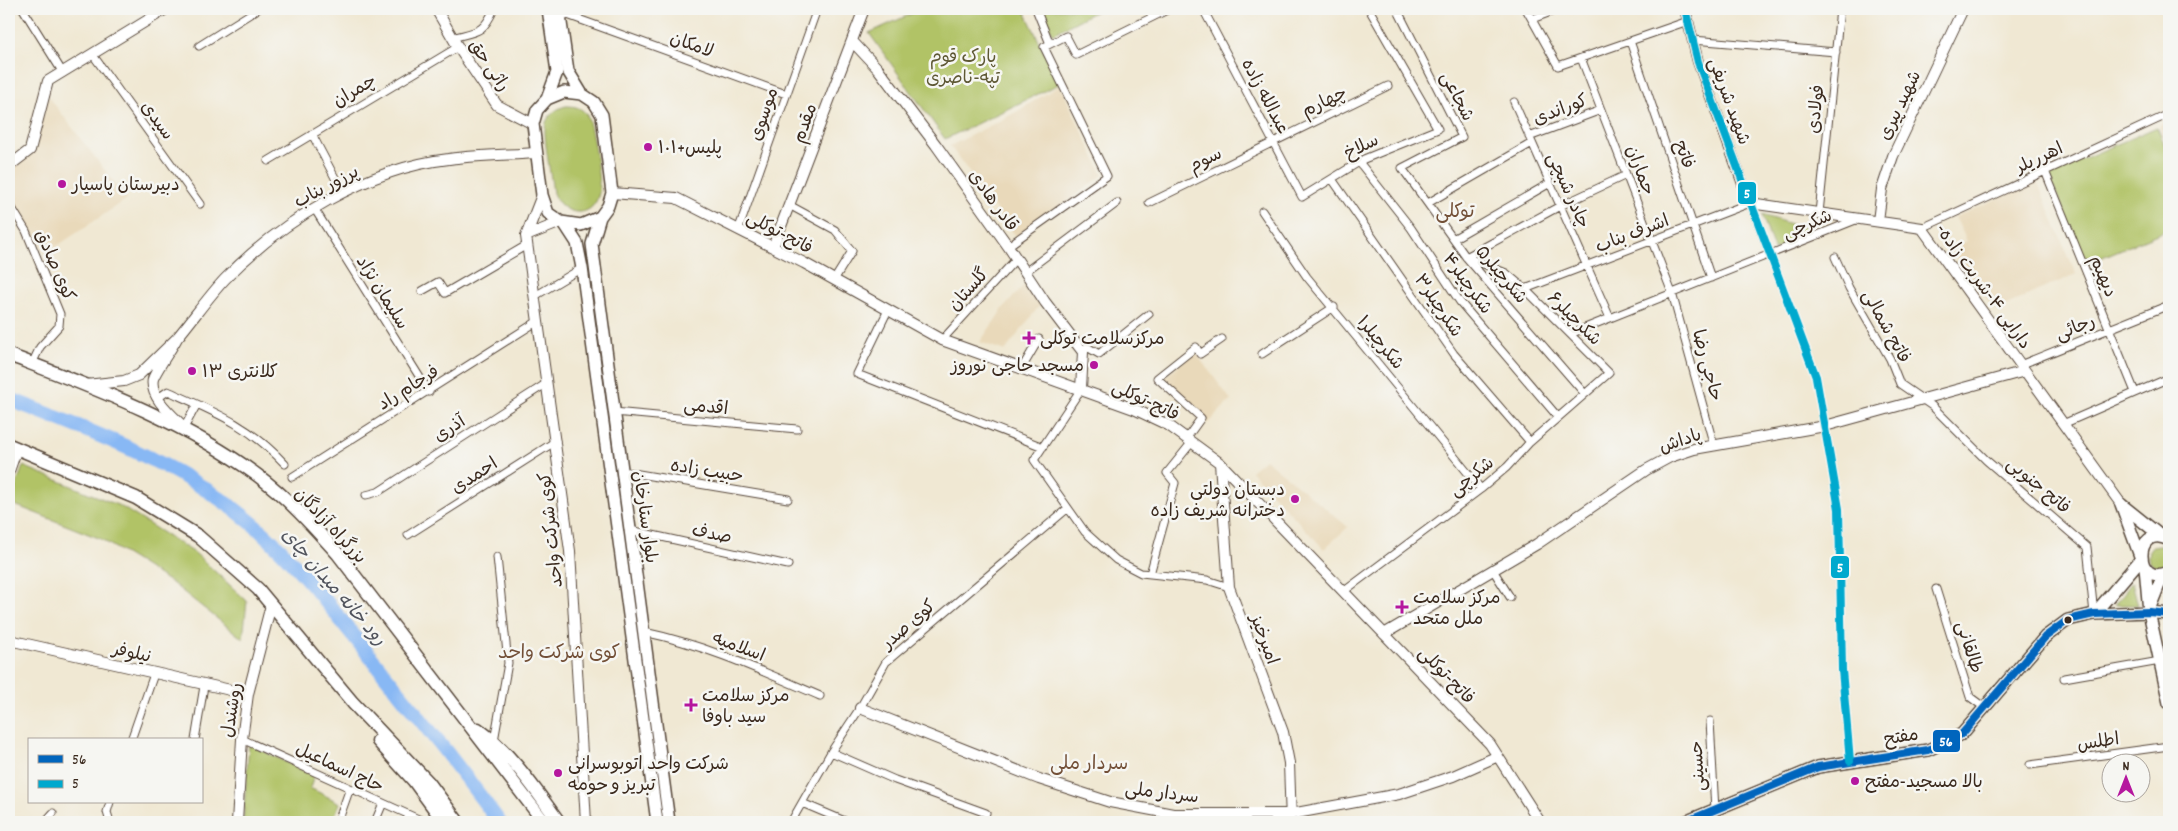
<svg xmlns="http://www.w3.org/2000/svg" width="2178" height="831" font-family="Dekko,'Playpen Sans Arabic',sans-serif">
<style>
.built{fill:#e9d9ba}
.green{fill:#b1c366;stroke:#767642}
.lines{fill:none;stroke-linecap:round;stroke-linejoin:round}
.river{stroke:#88b8f4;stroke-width:15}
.street-casing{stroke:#564639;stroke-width:9}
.secondary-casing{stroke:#564639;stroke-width:12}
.primary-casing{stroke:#564639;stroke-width:14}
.highway-casing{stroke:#564639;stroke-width:15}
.street{stroke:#fff;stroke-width:7}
.secondary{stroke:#fff;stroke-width:10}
.primary{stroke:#fff;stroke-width:11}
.highway{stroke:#fff;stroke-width:12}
.bus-1-casing{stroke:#f6f6f2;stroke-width:11}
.bus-2-casing{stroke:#f6f6f2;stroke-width:11}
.bus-1{stroke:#0065bd;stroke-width:8}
.bus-2{stroke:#00a9ce;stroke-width:8}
.poi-dot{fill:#b5179e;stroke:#f6f6f2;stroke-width:2}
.bus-dot{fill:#3b2a1e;stroke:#f6f6f2;stroke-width:2}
.labels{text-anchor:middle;stroke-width:5;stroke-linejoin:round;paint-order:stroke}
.street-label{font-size:18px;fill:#3b2a1e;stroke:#f6f6f2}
.park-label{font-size:18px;fill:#5e5834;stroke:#f6f6f2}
.poi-label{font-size:18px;fill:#3b2a1e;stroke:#f6f6f2;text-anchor:start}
.neighbourhood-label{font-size:19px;fill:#735038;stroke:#f6f6f2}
.water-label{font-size:19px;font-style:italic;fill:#52555e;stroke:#f6f6f2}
.line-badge{stroke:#f6f6f2;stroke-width:2}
.badge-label{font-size:14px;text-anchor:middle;font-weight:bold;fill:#fff}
</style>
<rect width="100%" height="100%" fill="#f6f6f2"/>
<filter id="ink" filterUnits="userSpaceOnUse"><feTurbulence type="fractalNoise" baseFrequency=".02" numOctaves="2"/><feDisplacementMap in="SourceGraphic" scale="10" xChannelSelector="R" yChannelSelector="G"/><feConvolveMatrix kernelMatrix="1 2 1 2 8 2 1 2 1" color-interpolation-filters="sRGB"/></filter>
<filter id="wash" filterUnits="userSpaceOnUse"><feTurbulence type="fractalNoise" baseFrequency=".0096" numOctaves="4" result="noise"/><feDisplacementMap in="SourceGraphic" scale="20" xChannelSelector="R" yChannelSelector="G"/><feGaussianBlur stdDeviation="1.12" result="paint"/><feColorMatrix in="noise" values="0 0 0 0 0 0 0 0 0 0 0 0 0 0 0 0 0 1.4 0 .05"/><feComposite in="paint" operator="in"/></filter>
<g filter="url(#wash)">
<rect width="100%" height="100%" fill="#f0e8d3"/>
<path class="built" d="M 1060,85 L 1103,175 L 1017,238 L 950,146 L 1011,115 Z
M 48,96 L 127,199 L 45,254 L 9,196 L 9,171 L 33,152 Z
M 2169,121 L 2169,152 L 2159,126 Z
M 2037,181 L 2076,274 L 1995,310 L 1950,249 L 1967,241 L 1955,217 Z
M 1025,284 L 1040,305 L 1005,351 L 980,342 L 1002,310 Z
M 1195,352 L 1231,400 L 1208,423 L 1162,379 Z
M 1265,459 L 1348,527 L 1324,549 L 1251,471 Z"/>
<path class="green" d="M 922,9 L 1024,9 L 1059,84 L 945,139 L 869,33 Z
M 1041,9 L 1100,9 L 1053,34 Z
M 566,106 C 574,106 581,107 586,114 C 591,119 601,185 599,193 C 593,221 562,216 553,193 C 551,175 544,143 545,127 C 546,116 557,108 566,106 Z
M 2157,127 L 2169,155 L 2169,229 L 2086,264 L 2048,174 Z
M 1762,215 L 1816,232 L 1774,250 Z
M 23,466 L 120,506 L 195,553 L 247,601 L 243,639 L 172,583 L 101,539 L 10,503 Z
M2148 556a11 11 0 1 1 22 0a11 11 0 1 1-22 0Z
M 2132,582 L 2138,605 L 2115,605 Z
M 249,744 L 314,776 L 310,788 L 340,803 L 332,822 L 243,822 Z"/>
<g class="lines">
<path class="river" d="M 9,399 C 87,430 165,458 233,508 C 286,547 328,604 369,655 C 413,710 458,765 499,822"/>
</g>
</g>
<g filter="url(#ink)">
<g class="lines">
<defs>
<path id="street" d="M 23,9 L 63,73
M 1036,9 L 1050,44
M 1203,9 L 1302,197 L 1364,159 L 1438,129 L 1369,9
M 1397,9 L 1462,137 L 1402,168 L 1466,257 L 1585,394
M 1526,9 L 1558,66 L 1688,21
M 559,12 L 786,94
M 1532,19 L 1559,9
M 452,38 C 477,31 483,34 494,9
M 1693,40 L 1836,52
M 1630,41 L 1711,278
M 199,46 L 258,9
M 93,55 L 200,204
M 1581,58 L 1672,293 L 1714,446
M 1514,102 L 1610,318
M 312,134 L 343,193
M 1529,137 L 1601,110
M 268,161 L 458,47
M 1359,162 L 1411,228 L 1460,302 L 1558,417
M 2045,171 L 2135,392
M 1332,179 L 1454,354 L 1530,442
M 9,203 L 26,231 L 60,314 L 59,326 L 40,347 L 32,364
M 1149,203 L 1388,86
M 1428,203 L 1532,143
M 791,206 L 835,230 L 852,251 L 834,280
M 314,208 L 429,392
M 1262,211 L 1307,277 L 1481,489
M 1819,213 L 1840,9
M 739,228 L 817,9
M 1922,228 L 2169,114
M 1453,239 L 1550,183
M 1008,246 L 1107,176 L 1044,47 L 1066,36 L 1076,55 L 1169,9
M 1466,257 L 1560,206 L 1626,175
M 1835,257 L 1849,288 L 1890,359 L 1900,384 L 1932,406 L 1986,460 L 2087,547 L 2094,614
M 1025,272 L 1117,203
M 1525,289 L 1750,203 L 1816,377 L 1839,509 L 1842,670 L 1850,761
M 422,291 L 438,282 L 445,293 L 527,245
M 535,296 L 582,268
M 888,310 L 857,374 L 1043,447
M 1570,334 L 1858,219
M 942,340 L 1016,259
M 1083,352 L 1087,347 L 1099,354 L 1149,314
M 1262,354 L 1334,307
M 2020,365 L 2169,305
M 1022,368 L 1039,339
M 1081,389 L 1034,460 L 1085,532 L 1116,560 L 1141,573 L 1207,580 L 1229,587
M 158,398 L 168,391 C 215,412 249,425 285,464
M 614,412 L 797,429
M 2063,424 L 2169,378
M 184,428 L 197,404
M 1186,439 L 1201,418 L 1157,378 L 1196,347 L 1200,354 L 1222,339
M 621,471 L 788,499
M 292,477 L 538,321
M 366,495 L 378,492 L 547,383
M 630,530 L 788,565
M 408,535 L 556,441
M 1493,570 L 1510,597
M 1150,574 L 1175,483 L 1167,473 L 1192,442
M 1936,589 L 1970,697 L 1985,708
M 1343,592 L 1481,489 L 1507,467 L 1530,442 L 1609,373 L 1525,289 L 1506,273 L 1466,257
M 644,632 C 706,645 762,671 820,696
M 2064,678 L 2160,661
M 1710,721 L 1715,810
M 242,739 L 425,822
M 131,740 L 154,674
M 195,740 L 204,686
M 494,741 L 508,663 L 497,557
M 831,752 L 895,780 L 986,813
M 2030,765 L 2169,746
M 802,803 L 847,822
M 45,822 L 53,813
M 110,822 L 107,812 L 110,802
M 338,822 L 350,788
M 375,822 L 383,803
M 406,822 L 409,815
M 791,822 L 831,752 L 860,708 L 886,662 L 1068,508
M 2162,822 L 2169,821"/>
<path id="secondary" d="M 436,9 L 458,47 L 497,105 L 533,124
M 1685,9 L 1698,62 L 1750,203 L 1922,228 L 2121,504
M 852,41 L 879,70 L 936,145 L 1008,246 L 1045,302 L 1083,352 L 1081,389
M 9,166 L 30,150 L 48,81 L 166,9
M 612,193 L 676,198 L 804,263 L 942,340 L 1134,409 L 1168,425 L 1220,463 L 1490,744 L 1540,822
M 542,195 L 526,236 L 561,222
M 1878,221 L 1882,189 L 1893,156 L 1963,9
M 526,236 L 570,551 L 586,822
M 773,247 L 864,9
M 177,338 C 193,319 208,297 225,279 C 281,221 367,168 449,159 C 478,155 508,155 537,153
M 86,385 L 124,381 L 139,375 L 177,338 C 172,348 156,370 153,379 C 149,397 173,416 184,427
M 1220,463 L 1229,587 L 1283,732 L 1289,763 L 1291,822
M 9,471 L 17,448
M 1384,634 L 1537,544 L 1646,470 L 1670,457 L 1694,449 L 1825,426 L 2025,371
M 9,640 L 248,694
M 860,708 L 1039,779 L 1110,802 L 1173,814 L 1291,814 L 1399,794 L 1453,776 L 1498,756
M 237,822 L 242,739 L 248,694 L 271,605"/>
<path id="primary" d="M 559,9 L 568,71 L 582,94
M 564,92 L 582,94 L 594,102 L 602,115 L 612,193 L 608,206 L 600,217 L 581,225 L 561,222 L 548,213 L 542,195 L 533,124 L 537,110 L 547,99 Z
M 547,99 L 557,72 L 548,9
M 600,217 L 592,244 L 669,822
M 564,223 L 577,243 L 582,268 L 657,822
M 2121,504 L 2140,556
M 2122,505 L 2162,537
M 2169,540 C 2132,521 2134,591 2169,571
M 2145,567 L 2149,612 L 2169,703
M 2149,610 L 2159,585 L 2169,572
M 2094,614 L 2141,559
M 1685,822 L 1818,767 L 1928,750 L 1962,734 L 2045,637 L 2068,620 L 2094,614 L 2149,612 L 2169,614"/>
<path id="highway" d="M 9,355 C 94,388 182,420 257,475 C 287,497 313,526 338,554 L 544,822
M 9,445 L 136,498 L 198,536 L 258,589 L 353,703 L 429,783 L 458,822
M 478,729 C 512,754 534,788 559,822
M 378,741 L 414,781 L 444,822"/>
</defs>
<use href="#street" class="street-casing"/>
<use href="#secondary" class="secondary-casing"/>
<use href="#primary" class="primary-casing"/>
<use href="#highway" class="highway-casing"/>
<use href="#street" class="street"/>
<use href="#secondary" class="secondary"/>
<use href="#primary" class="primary"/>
<use href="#highway" class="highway"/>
<defs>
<path id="bus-1" d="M 1685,822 L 1818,767 L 1928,750 L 1962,734 L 2045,637 L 2068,620 L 2094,614 L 2149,612 L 2169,614"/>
<path id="bus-2" d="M 1685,9 L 1698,62 L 1816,377 L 1839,509 L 1842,670 L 1850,761"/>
</defs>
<use href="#bus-1" class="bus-1-casing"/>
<use href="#bus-2" class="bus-2-casing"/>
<use href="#bus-1" class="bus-1"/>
<use href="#bus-2" class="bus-2"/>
</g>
</g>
<g class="poi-dot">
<circle cx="648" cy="147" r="5"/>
<circle cx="62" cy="184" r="5"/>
<path d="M1026.5 330.5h5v5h5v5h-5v5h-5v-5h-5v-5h5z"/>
<circle cx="1094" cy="365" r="5"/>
<circle cx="192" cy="371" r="5"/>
<circle cx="1295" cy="499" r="5"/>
<path d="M1399.5 599.5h5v5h5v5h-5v5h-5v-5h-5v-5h5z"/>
<path d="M688.5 697.5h5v5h5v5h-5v5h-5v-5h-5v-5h5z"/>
<circle cx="558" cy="773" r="5"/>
<circle cx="1855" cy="781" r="5"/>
</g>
<circle class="bus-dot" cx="2068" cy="620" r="4.5"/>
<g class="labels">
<g class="street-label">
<text transform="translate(692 44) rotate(20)" y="6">لامکان</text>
<text transform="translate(490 65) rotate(56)" y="6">راثی حق</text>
<text transform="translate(354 90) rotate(-31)" y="6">چمران</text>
<text transform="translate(1266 96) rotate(62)" y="6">عبدالله زاده</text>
<text transform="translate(1458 96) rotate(63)" y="6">شجاعی</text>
<text transform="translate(1324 101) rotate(-26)" y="6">چهارم</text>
<text transform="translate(1730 101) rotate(70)" y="6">شهید شریفى</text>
<text transform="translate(1899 105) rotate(-64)" y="6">شهید پیری</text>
<text transform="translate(1560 109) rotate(-21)" y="6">کوراندی</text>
<text transform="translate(1815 109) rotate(-84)" y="6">فولادی</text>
<text transform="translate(763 114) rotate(-71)" y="6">موسوی</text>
<text transform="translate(158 120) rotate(54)" y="6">سیدی</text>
<text transform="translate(804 123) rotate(-70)" y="6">مقدم</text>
<text transform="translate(1361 146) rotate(-26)" y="6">سلاخ</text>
<text transform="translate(1685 154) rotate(71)" y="6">فاتح</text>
<text transform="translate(2039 157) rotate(-25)" y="6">اهرریلر</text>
<text transform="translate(1205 159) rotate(-26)" y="6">سوم</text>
<text transform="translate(1641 170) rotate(69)" y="6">جماران</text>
<text transform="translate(326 186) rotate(-28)" y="6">پرزور بناب</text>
<text transform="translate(1569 190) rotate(66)" y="6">چادر شبچی</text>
<text transform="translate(994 200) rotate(54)" y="6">قادر هادی</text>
<text transform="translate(1807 224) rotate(-23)" y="6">شکرچی</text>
<text transform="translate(780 232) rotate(28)" y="6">فاتح-توکلی</text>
<text transform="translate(1632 233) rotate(-21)" y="6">اشرف بناب</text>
<text transform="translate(56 265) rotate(67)" y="6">کوی صادق</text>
<text transform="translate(1502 274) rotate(50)" y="6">شکرچیلر۵</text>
<text transform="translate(2104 276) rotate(67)" y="6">دیهیم</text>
<text transform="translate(1468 283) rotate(54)" y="6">شکرچیلر۴</text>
<text transform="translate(1984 286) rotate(54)" y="6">-دارایی ۴-شربت زاده</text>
<text transform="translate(968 289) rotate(-48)" y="6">گلستان</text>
<text transform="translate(383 292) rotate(58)" y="6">سلیمان نژاد</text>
<text transform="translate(1439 305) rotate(56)" y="6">شکرچیلر۳</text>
<text transform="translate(1575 318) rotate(45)" y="6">شکرچیلر۶</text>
<text transform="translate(1887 326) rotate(61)" y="6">فاتح شمالی</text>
<text transform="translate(2075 327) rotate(-22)" y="6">رجائی</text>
<text transform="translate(1381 342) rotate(51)" y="6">شکرچیلر۱</text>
<text transform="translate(1708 365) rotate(75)" y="6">حاجی رضا</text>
<text transform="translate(408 387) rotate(-32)" y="6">فرجام راد</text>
<text transform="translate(1146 400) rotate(25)" y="6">فاتح-توکلی</text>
<text transform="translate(706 406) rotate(6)" y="6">اقدمی</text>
<text transform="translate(449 428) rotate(-33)" y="6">آذری</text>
<text transform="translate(1680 440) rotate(-18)" y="6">پاداش</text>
<text transform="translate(707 470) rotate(9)" y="6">حبیب زاده</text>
<text transform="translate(474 475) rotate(-33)" y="6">احمدی</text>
<text transform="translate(1471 476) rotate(-39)" y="6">شکرچی</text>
<text transform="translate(2039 485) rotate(40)" y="6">فاتح جنوبی</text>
<text transform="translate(646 517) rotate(82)" y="6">بلوار ستارخان</text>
<text transform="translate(331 525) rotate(47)" y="6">بزرگراه آزادگان</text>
<text transform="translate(550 530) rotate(-96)" y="6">کوی شرکت واحد</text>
<text transform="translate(712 533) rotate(12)" y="6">صدف</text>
<text transform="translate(908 624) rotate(-41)" y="6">کوی صدر</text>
<text transform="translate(1265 639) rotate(70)" y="6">امیرخیز</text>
<text transform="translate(739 646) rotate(21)" y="6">اسلامیه</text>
<text transform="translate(1970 647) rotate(73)" y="6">طالقانی</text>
<text transform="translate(132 652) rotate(13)" y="6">نیلوفر</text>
<text transform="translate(1447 675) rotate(46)" y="6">فاتح-توکلی</text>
<text transform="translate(231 710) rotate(-81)" y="6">روشندل</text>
<text transform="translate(1901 736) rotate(-9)" y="6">مفتح</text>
<text transform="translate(2098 741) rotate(-8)" y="6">اطلس</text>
<text transform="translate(1697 766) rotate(-93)" y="6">حسینی</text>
<text transform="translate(340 767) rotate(25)" y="6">حاج اسماعیل</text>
<text transform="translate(1162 792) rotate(7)" y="6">سردار ملی</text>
</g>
<g class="park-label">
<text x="963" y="62">پارک قوم<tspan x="963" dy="21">تپه-ناصری</tspan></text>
</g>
<g class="poi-label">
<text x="658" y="153">پلیس+۱۰۱</text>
<text x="72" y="190">دبیرستان پاسیار</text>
<text x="1040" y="344">مرکزسلامت توکلی</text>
<text x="1084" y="371" text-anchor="end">مسجد حاجی نوروز</text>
<text x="202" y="377">کلانتری ۱۳</text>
<text x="1285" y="495" text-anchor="end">دبستان دولتی<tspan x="1285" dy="21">دخترانه شریف زاده</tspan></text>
<text x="1413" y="603">مرکز سلامت<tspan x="1413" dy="21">ملل متحد</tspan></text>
<text x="702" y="701">مرکز سلامت<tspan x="702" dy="21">سید باوفا</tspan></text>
<text x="568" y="769">شرکت واحد اتوبوسرانی<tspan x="568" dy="21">تبریز و حومه</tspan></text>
<text x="1865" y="787">بالا مسجید-مفتح</text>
</g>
<g class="neighbourhood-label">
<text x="1455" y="217">توکلی</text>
<text x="559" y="658">کوی شرکت واحد</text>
<text x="1089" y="769">سردار ملی</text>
</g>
<g class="water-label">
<text transform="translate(335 586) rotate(49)" y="7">رود خانه میدان چای</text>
</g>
</g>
<g class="line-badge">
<rect x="1737" y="181" width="20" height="24" rx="5" fill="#00a9ce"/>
<rect x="1830" y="555" width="20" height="24" rx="5" fill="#00a9ce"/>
<rect x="1932" y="729" width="29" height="24" rx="5" fill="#0065bd"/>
</g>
<g class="badge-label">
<text x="1747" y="198">5</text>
<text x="1840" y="572">5</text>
<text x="1946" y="746">56</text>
</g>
<rect width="2178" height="831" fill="none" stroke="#f6f6f2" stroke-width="30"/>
<rect x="28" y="738" width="175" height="65" fill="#f6f6f2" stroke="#aba49d"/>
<rect x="38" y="755" width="25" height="8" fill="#0065bd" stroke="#aba49d"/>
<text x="72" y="764" font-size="15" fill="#3b2a1e">56</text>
<rect x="38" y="780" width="25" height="8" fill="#00a9ce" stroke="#aba49d"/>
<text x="72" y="788" font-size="15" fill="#3b2a1e">5</text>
<g transform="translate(2126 778)"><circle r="24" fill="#f6f6f2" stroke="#aba49d"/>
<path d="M0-4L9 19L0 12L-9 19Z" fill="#b5179e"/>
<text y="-8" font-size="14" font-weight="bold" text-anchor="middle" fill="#3b2a1e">N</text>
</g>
</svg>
